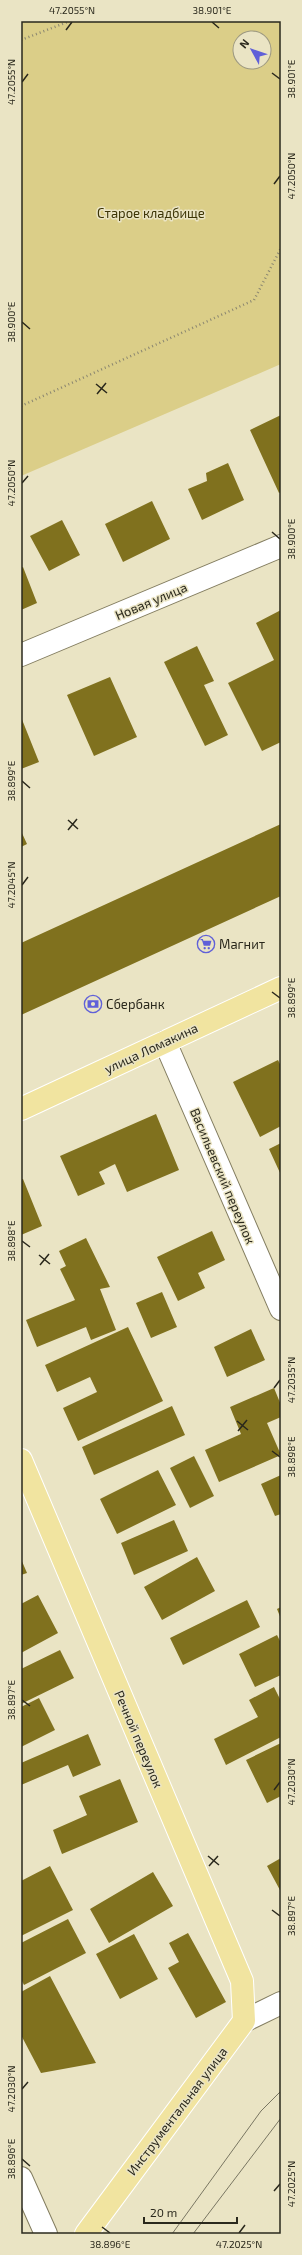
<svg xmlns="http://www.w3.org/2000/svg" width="302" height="2255" font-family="'Exo 2',sans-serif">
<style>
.green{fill:#dbce88;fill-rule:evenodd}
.building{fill:#80711e}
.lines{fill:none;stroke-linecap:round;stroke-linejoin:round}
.minor-casing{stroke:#837d60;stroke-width:24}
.major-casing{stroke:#fff;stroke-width:24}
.path{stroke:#8a8670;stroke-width:2.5;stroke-dasharray:1 3;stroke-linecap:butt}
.minor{stroke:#fff;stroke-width:22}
.major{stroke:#f1e4a0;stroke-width:22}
.tram{stroke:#797662;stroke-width:1}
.ticks{fill:none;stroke:#2a281c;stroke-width:1.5}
.labels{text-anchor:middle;stroke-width:3;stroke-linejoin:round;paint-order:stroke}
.park-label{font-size:13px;fill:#3c3405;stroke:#eae4c4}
.street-label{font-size:13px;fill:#2a281c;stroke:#eae4c4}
.poi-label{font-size:13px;fill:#2a281c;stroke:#eae4c4;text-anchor:start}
.neatline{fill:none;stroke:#2a281c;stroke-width:1.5}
.ticks-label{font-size:10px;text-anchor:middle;fill:#2a281c}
</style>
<rect width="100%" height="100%" fill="#eae4c4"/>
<path class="green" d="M 21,21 L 281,21 L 281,364 L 21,476 ZM 240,38 L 264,38 L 264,62 L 240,62 Z"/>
<path class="building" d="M 281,415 L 281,492 L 279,493 L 250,430 Z
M 228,463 L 244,500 L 202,520 L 188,489 L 207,481 L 206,473 Z
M 152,501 L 170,539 L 123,562 L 105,524 Z
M 62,520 L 80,555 L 49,571 L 30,536 Z
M 23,567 L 37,603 L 21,610 L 21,568 Z
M 281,610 L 281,742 L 262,751 L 228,683 L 274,660 L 256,623 Z
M 197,646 L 214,681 L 204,685 L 228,735 L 205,746 L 164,662 Z
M 110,677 L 137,737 L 94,756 L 67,695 Z
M 21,717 L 39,762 L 21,769 Z
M 281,824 L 281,896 L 21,1015 L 21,943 Z
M 21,831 L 27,844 L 21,847 Z
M 278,1060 L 281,1066 L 281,1126 L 260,1137 L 233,1082 Z
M 156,1114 L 179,1170 L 127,1192 L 115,1164 L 99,1172 L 105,1184 L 78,1196 L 60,1156 Z
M 281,1143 L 281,1175 L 269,1149 Z
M 21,1179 L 23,1179 L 42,1226 L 21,1235 Z
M 212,1231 L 225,1260 L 198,1273 L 205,1288 L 178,1301 L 157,1257 Z
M 86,1238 L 110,1287 L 100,1289 L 116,1330 L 91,1340 L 86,1327 L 37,1347 L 26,1320 L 75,1300 L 60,1269 L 66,1266 L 59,1251 Z
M 162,1292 L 177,1327 L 151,1338 L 136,1303 Z
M 128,1327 L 163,1401 L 78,1441 L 63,1408 L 97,1392 L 90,1377 L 57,1392 L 45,1365 Z
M 251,1329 L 265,1360 L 227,1377 L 214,1347 Z
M 274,1388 L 281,1405 L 281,1417 L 267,1423 L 281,1455 L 219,1482 L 205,1450 L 241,1434 L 230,1407 Z
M 172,1406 L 185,1435 L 94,1475 L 82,1447 Z
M 194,1456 L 214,1496 L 190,1508 L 170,1468 Z
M 158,1470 L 176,1505 L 117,1534 L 100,1499 Z
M 281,1475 L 281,1514 L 275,1516 L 261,1484 Z
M 174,1520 L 188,1551 L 134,1575 L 121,1543 Z
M 197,1557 L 215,1591 L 162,1620 L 144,1587 Z
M 21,1559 L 27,1573 L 21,1575 Z
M 38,1595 L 58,1633 L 21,1653 L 21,1604 Z
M 247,1600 L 260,1627 L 183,1665 L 170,1638 Z
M 281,1607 L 281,1619 L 277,1609 Z
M 277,1635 L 281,1643 L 281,1675 L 255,1687 L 239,1654 Z
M 60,1650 L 74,1678 L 21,1704 L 21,1669 Z
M 274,1687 L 281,1701 L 281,1737 L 226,1765 L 214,1739 L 258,1717 L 249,1700 Z
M 39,1698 L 55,1730 L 21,1747 L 21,1707 Z
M 88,1734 L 101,1765 L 73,1777 L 68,1765 L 21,1785 L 21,1763 Z
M 281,1743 L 281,1796 L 267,1803 L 246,1760 Z
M 120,1779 L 138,1822 L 62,1854 L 53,1830 L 87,1815 L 79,1796 Z
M 281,1858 L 281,1892 L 267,1866 Z
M 50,1866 L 73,1910 L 21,1936 L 21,1881 Z
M 153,1872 L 173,1906 L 109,1943 L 90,1909 Z
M 68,1919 L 86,1953 L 24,1985 L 21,1979 L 21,1943 Z
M 188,1933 L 226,2002 L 196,2018 L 168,1968 L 179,1962 L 169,1943 Z
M 134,1934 L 158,1979 L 120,1999 L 96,1954 Z
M 50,1976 L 96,2063 L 41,2073 L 21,2035 L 21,1992 Z"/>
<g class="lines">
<defs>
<path id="minor" d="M 21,655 L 281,546
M 165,1042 L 281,1309
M 244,2021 L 281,2003
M 21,2178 L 46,2234"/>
<path id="major" d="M 21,1109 L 281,988
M 21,1460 L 242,1981 L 244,2021 L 86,2234"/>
</defs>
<use href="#minor" class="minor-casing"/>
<use href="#major" class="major-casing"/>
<path class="path" d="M 21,40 L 70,21
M 21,406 L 254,300 L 281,248"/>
<use href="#minor" class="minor"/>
<use href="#major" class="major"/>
<path class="tram" d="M 172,2234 L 261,2111 L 281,2091
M 193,2234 L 281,2118"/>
</g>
<path class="ticks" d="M 212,22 L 219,28M 66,30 L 72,22M 272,73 L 280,79M 22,82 L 28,74M 274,184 L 280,176M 22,322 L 30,329M 96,384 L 107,393M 97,394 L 106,383M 22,483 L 28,476M 272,532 L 280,539M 22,781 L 30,788M 68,820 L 78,829M 68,830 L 77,819M 22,885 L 28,877M 272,992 L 280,998M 22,1241 L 30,1247M 39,1255 L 50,1264M 40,1265 L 49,1254M 274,1388 L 280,1380M 237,1421 L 248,1430M 238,1431 L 247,1420M 272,1451 L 280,1457M 22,1700 L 30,1706M 274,1790 L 280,1782M 208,1856 L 219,1865M 209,1866 L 218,1856M 272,1910 L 280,1916M 22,2089 L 28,2082M 22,2159 L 30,2166M 274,2191 L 280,2184M 102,2227 L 110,2233M 239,2233 L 245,2225"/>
<defs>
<symbol id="supermarket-ring" viewBox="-11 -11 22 22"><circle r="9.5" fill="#eae4c4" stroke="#6060d8" stroke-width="1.5"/><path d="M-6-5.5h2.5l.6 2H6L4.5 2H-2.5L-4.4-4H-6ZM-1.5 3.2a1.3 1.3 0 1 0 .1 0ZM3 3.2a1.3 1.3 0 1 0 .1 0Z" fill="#6060d8"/></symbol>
<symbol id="bank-ring" viewBox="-11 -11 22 22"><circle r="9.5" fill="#eae4c4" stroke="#6060d8" stroke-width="1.5"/><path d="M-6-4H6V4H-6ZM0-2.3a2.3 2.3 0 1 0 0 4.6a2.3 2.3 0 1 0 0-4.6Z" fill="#6060d8"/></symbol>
</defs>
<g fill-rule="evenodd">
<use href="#supermarket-ring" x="196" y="934" width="20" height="20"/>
<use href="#bank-ring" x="83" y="994" width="20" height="20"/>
</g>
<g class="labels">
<g class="park-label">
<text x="151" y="218">Старое кладбище</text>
</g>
<g class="street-label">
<text transform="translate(151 601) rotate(-23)" y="5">Новая улица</text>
<text transform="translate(151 1048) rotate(-25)" y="5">улица Ломакина</text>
<text transform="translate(223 1176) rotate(67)" y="5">Васильевский переулок</text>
<text transform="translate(139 1739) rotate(67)" y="5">Речной переулок</text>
<text transform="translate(177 2111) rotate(-53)" y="5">Инструментальная улица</text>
</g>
<g class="poi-label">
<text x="219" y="949">Магнит</text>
<text x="106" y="1009">Сбербанк</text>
</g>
</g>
<rect width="302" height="2255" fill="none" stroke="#eae4c4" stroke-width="44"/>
<g transform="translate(252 50) rotate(310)"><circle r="19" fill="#eae4c4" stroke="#9d9981"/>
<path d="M0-3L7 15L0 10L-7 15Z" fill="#6060d8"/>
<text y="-6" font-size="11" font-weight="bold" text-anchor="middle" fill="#2a281c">N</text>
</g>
<path d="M144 2217v6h93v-6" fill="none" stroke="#2a281c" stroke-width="2"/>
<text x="150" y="2217" font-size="12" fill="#2a281c" stroke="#eae4c4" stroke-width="3" paint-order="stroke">20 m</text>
<rect x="22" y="22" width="258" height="2211" class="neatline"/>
<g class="ticks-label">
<text x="72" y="14">47.2055°N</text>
<text x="212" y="14">38.901°E</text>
<text transform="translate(291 79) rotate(-90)" y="4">38.901°E</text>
<text transform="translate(11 82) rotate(-90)" y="4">47.2055°N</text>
<text transform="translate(291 176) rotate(-90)" y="4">47.2050°N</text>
<text transform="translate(11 322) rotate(-90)" y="4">38.900°E</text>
<text transform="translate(11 483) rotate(-90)" y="4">47.2050°N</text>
<text transform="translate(291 539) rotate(-90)" y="4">38.900°E</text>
<text transform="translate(11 781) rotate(-90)" y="4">38.899°E</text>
<text transform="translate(11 885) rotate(-90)" y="4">47.2045°N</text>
<text transform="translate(291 998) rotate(-90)" y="4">38.899°E</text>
<text transform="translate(11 1241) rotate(-90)" y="4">38.898°E</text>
<text transform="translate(291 1380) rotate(-90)" y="4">47.2035°N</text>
<text transform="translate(291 1457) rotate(-90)" y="4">38.898°E</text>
<text transform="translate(11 1700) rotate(-90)" y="4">38.897°E</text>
<text transform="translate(291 1782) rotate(-90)" y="4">47.2030°N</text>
<text transform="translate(291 1916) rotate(-90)" y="4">38.897°E</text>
<text transform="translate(11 2089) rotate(-90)" y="4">47.2030°N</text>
<text transform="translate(11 2159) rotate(-90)" y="4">38.896°E</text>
<text transform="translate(291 2184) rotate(-90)" y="4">47.2025°N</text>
<text x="110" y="2248">38.896°E</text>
<text x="239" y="2248">47.2025°N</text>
</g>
</svg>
